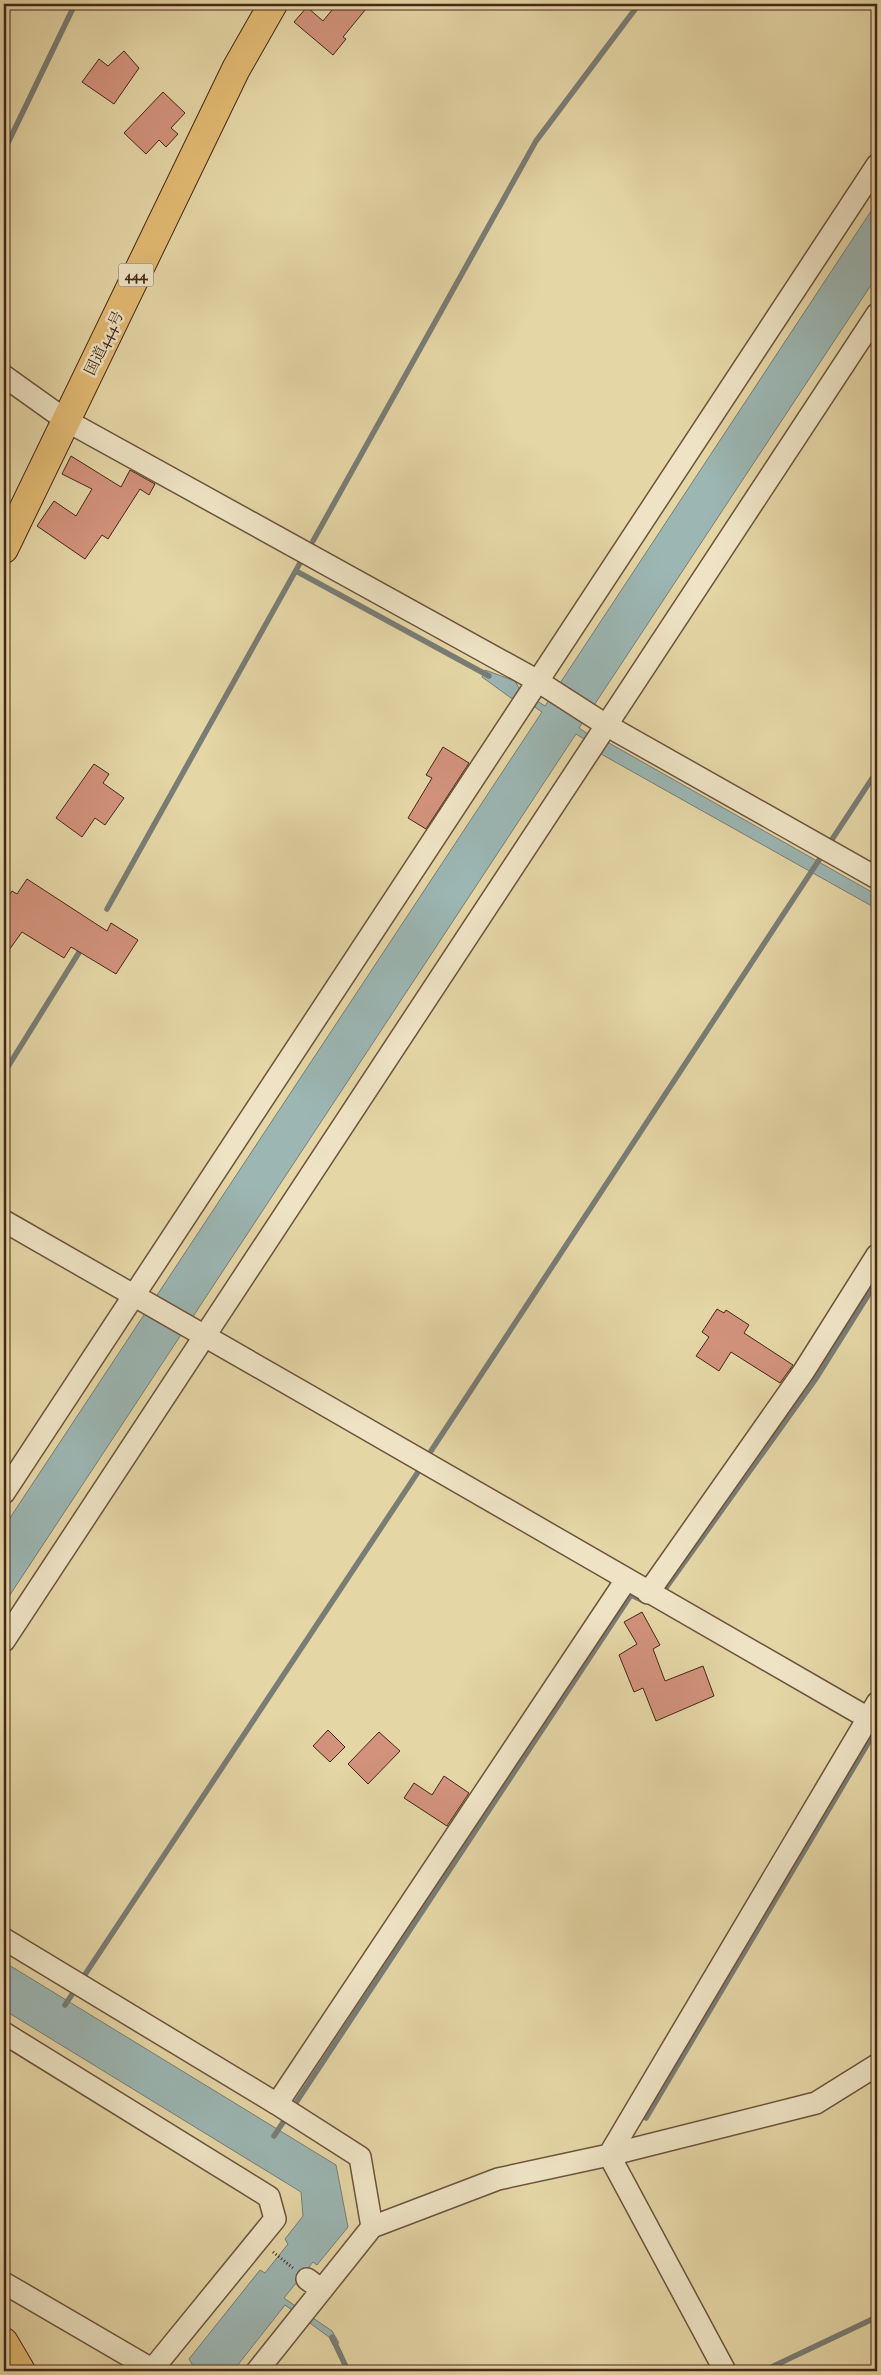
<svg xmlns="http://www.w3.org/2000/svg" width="881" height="2375" font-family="'IM FELL Double Pica','Noto Serif JP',serif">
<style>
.water{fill:#9bb6b3;stroke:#797d75}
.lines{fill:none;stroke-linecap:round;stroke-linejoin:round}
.stream{stroke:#797d75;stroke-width:5.5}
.building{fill:#d2927c;stroke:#452718}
.minor-casing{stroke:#6d533c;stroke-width:24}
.trunk-casing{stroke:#452718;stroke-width:30}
.path{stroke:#452718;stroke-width:3;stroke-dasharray:1 2.5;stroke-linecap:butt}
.minor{stroke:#eee4c5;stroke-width:21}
.trunk{stroke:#e2bb73;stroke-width:28}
.labels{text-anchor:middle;stroke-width:5;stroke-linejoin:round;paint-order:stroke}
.shield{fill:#eee4c5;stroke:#78604c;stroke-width:1}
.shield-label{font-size:14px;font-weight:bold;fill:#452718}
.street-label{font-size:15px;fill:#452718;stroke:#eee4c5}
</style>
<rect width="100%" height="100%" fill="#e5d6a6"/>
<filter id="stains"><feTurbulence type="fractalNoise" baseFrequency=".004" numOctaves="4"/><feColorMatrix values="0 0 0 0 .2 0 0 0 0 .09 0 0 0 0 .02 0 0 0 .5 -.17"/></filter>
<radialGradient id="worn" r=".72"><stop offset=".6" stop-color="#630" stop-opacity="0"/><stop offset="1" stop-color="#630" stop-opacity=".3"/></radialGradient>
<path class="water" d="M 877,202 L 877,276 L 579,728 L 606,746 L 609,743 L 877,895 L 877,909 L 601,754 L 602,750 L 576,734 L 4,1604 L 4,1527 L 542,712 L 519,696 L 517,699 L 511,698 L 482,677 L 485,670 L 515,681 L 520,690 L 545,706 Z
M 4,1962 L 336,2165 L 348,2227 L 317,2265 L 313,2262 L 284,2298 L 332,2331 L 339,2343 L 333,2345 L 329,2337 L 285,2305 L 233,2371 L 196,2371 L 189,2359 L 260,2270 L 265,2273 L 288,2244 L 285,2239 L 303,2216 L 301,2192 L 4,2010 Z"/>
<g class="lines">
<path class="stream" d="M 4,151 L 75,4
M 313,541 L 536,141 L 639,4
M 296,571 L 489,676
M 831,841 L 877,771
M 107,909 L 300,563
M 4,1073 L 83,946
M 431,1451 L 821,857
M 663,1592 L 815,1380 L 877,1281
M 84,1976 L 418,1472
M 65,2005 L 75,1990
M 646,2118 L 877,1728
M 274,2136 L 631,1595 L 644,1601
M 332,2337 L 348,2371
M 763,2371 L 877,2317"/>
</g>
<path class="building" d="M 337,4 L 370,4 L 343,37 L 346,39 L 333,55 L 294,22 L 307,7 L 323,21 Z
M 124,51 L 139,68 L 114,104 L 82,82 L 99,59 L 108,66 Z
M 163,92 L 185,113 L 171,128 L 178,134 L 166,147 L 159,140 L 146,154 L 124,133 Z
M 71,456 L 121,487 L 130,470 L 155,484 L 149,495 L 140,489 L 108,539 L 102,535 L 85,559 L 37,526 L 54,501 L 76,516 L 92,489 L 62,474 Z
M 443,747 L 469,763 L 426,829 L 408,818 L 432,778 L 426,775 Z
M 94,764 L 109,774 L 103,783 L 124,798 L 105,825 L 95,818 L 82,837 L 56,818 Z
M 27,879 L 107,931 L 111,923 L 138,940 L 116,974 L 71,947 L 64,958 L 22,932 L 4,957 L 4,902 L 12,891 L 17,894 Z
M 717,1309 L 724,1313 L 726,1310 L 749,1325 L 744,1333 L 793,1365 L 780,1383 L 731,1352 L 719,1371 L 696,1356 L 709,1337 L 702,1332 Z
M 642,1612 L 660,1645 L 653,1649 L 665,1681 L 703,1666 L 714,1696 L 656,1721 L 643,1688 L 634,1692 L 619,1655 L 637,1644 L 624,1622 Z
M 328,1730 L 345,1747 L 330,1762 L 313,1746 Z
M 379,1732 L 400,1751 L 368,1784 L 348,1764 Z
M 444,1776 L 469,1793 L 447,1826 L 404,1798 L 414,1783 L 432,1795 Z"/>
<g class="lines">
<defs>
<path id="minor" d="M 4,376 L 67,421 L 536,680 L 606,725 L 877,878
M 4,1221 C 293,1385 579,1553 868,1718
M 4,1493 L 877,165
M 648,1593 L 804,1371 L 877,1255
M 4,1641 L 877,314
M 4,1939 L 277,2104 L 360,2157 L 372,2227
M 4,2033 L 269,2197 L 275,2219 L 151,2371
M 277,2104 L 626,1580
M 609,2155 L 877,1703
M 609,2155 L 725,2371
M 307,2279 L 322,2290
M 4,2283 L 155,2371
M 257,2371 L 372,2227 L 498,2179 L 609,2155 L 816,2103 L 877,2065"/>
<path id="trunk" d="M 4,549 L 236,69 L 273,4
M 4,2342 L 21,2371"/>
</defs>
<use href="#minor" class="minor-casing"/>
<use href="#trunk" class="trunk-casing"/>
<path class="path" d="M 273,2252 L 293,2268"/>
<use href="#minor" class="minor"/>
<use href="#trunk" class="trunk"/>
</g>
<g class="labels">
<rect class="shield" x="118.5" y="263.5" width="35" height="23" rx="4"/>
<g class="shield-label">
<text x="136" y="280">444</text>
</g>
<g class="street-label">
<text transform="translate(104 343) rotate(-64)" y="5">国道444号</text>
</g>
</g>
<rect width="881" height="2375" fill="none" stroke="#e5d6a6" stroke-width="20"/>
<rect x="5" y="5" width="871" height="2365" fill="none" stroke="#452718" stroke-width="2.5"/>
<rect x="10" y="10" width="861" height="2355" fill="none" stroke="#452718"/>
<rect width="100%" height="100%" filter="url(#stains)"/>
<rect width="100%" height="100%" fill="url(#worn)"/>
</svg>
